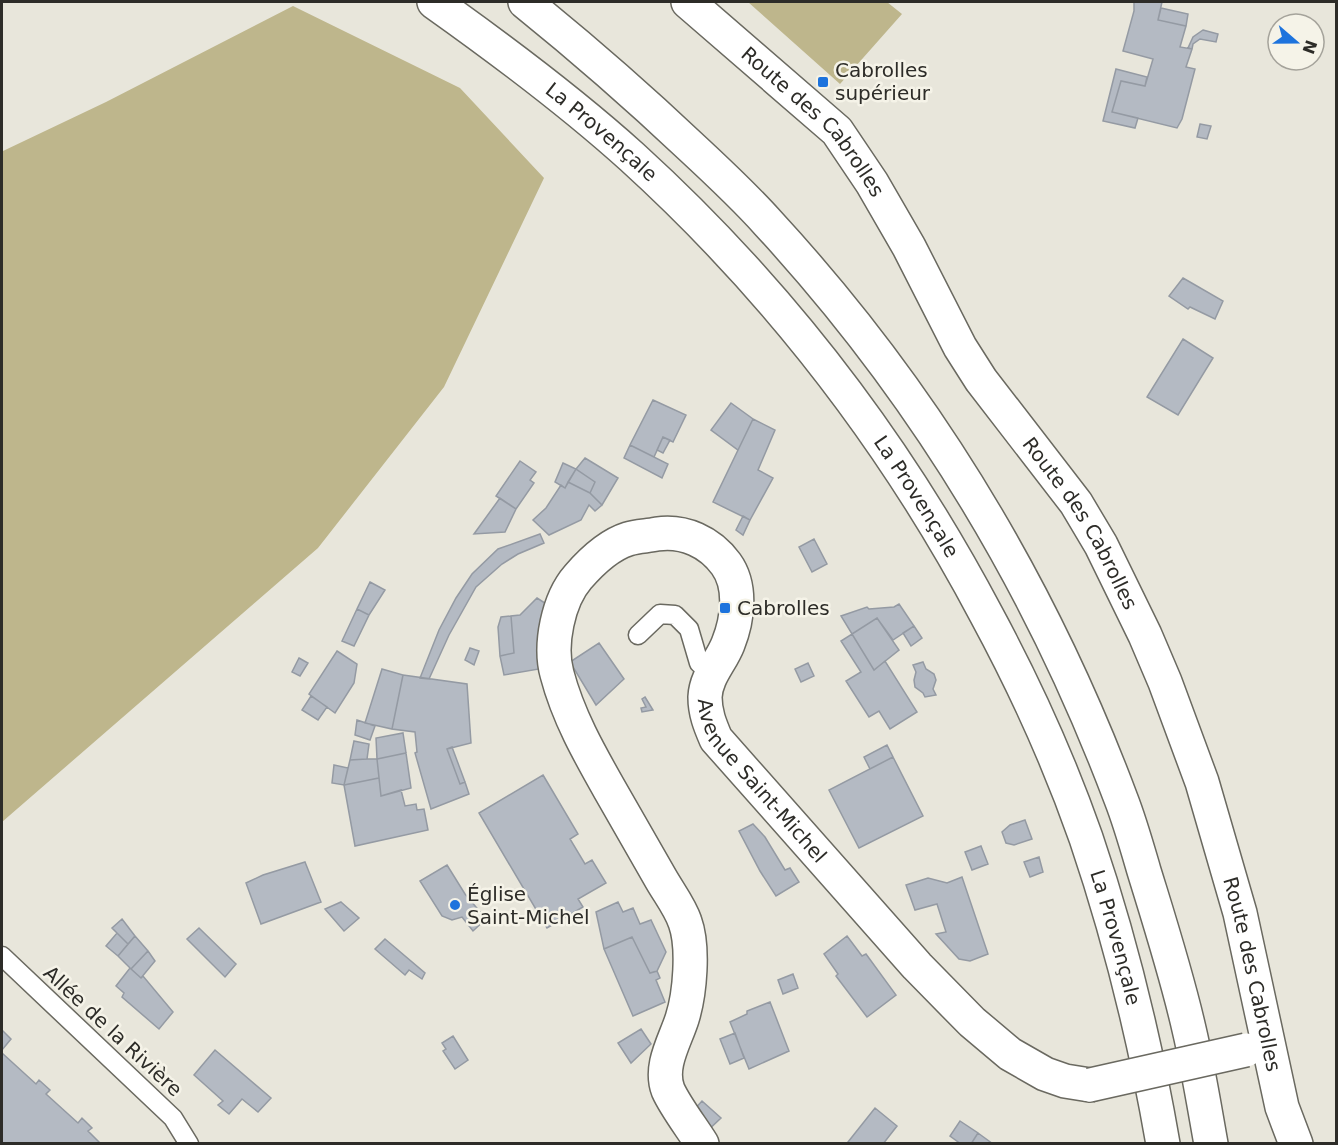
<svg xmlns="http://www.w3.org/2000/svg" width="1338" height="1145" font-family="'DejaVu Sans',sans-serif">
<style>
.green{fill:#beb68c}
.building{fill:#b4bac3;stroke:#949aa3;stroke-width:1.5}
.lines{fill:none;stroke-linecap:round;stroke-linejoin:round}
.service-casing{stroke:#6a6960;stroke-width:21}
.minor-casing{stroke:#6a6960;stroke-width:36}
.tertiary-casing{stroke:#6a6960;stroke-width:36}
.motorway-casing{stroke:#6a6960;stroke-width:36}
.service{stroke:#fff;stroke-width:18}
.minor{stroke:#fff;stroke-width:33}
.tertiary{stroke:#fff;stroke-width:33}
.motorway{stroke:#fff;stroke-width:33}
.minor-bridge-casing{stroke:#6a6960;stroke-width:36;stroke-linecap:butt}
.minor-bridge{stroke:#fff;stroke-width:33}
.poi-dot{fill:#1d73dd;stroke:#f5f3e8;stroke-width:2}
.labels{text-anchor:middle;stroke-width:5;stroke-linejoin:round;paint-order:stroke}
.poi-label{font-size:20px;fill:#2d2c28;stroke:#f5f3e8;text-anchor:start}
.street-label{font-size:20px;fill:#2d2c28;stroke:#f5f3e8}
</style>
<rect width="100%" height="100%" fill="#e8e6db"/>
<path class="green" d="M 748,2 L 887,2 L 902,14 L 840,84 Z
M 293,6 L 460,88 L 544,178 L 444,387 L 318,548 L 2,822 L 2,154 L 3,151 L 106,102 Z"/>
<path class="building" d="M 1134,2 L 1162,2 L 1158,20 L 1186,26 L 1180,47 L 1192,49 L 1186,67 L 1195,69 L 1182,119 L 1177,128 L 1112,112 L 1121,81 L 1145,86 L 1153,59 L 1123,51 L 1134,11 Z
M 1161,8 L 1188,14 L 1186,26 L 1158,20 Z
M 1203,30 L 1218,34 L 1216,42 L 1200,39 L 1193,44 L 1192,49 L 1188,48 L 1193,37 Z
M 1116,69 L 1147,77 L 1145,86 L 1121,81 L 1112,112 L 1138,118 L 1135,128 L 1103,121 Z
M 1200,124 L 1211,126 L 1207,139 L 1197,137 Z
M 1183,278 L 1223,301 L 1215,319 L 1190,307 L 1188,309 L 1169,296 Z
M 1183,339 L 1213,358 L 1178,415 L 1147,397 Z
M 653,400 L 686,415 L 673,442 L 663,437 L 654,457 L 630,445 Z
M 731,403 L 753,419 L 738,450 L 711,430 Z
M 753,419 L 775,430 L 758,470 L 773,478 L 750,520 L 713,502 Z
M 663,437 L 670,440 L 663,453 L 657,450 Z
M 630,445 L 668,464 L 662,478 L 624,458 Z
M 585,458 L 618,478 L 602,505 L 590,493 L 595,482 L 576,469 Z
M 520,461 L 536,472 L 530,480 L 534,483 L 516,509 L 496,496 Z
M 563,463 L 576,469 L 565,488 L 555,482 Z
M 576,469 L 595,482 L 590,493 L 568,482 Z
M 568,482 L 590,493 L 602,505 L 595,511 L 589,505 L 581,520 L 549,535 L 533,520 L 546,508 L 561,485 L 565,488 Z
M 500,498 L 516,509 L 505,532 L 474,534 Z
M 743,516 L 750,520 L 743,535 L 736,530 Z
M 540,534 L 544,543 L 518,554 L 502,564 L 476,587 L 449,635 L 429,679 L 420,678 L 439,630 L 456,598 L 472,574 L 498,549 Z
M 814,539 L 827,564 L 812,572 L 799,547 Z
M 370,582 L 385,590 L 369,615 L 357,609 Z
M 537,598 L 548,605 L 543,619 L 541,619 L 540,632 L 545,668 L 504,675 L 500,656 L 514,653 L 511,616 L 520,615 Z
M 899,604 L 914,626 L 893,640 L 877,618 L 852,634 L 841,616 L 867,607 L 869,609 L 894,607 Z
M 357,609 L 369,615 L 354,646 L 342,641 Z
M 511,616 L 514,653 L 500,656 L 498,627 L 501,617 Z
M 877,618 L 899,650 L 874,670 L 852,634 Z
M 914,626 L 922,638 L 911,646 L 903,633 Z
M 852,634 L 874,670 L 885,661 L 917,712 L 890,729 L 879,711 L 869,717 L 846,681 L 861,672 L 841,641 Z
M 599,643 L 624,679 L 596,705 L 570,662 Z
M 470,648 L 479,651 L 474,665 L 465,660 Z
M 337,651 L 357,664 L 354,683 L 335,713 L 309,694 Z
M 299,658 L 308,663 L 300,676 L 292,672 Z
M 923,662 L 926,669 L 934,674 L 936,680 L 933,689 L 936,695 L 925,697 L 923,693 L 915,687 L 914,680 L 916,672 L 913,665 Z
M 808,663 L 814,676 L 801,682 L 795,669 Z
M 382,669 L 403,675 L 392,729 L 365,723 Z
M 403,675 L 467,684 L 471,743 L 447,749 L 460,784 L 465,782 L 469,794 L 431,809 L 415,753 L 417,752 L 415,732 L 392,729 Z
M 311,696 L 327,707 L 318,720 L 302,710 Z
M 645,697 L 653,710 L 642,712 L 641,708 L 646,707 L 642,699 Z
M 357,720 L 375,726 L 370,740 L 355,735 Z
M 403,733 L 406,753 L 377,759 L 376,738 Z
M 354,741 L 369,744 L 367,759 L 350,760 Z
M 887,745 L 893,757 L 870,769 L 864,757 Z
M 452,747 L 465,782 L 460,784 L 447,749 Z
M 406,753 L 411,788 L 381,796 L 377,759 Z
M 893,757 L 923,816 L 859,848 L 829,790 Z
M 367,759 L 377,759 L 379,778 L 344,785 L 350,760 Z
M 334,765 L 348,768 L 344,785 L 332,783 Z
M 543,775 L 578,834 L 570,839 L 585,864 L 592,860 L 606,883 L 578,899 L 583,907 L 547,928 L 479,813 Z
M 379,778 L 381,796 L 401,790 L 405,806 L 416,804 L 417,810 L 424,809 L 428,830 L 355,846 L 344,785 Z
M 1025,820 L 1032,839 L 1014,845 L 1006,843 L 1002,832 L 1010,825 Z
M 753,824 L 765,837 L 785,870 L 790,868 L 799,882 L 776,896 L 760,871 L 739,831 Z
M 981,846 L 988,864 L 972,870 L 965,852 Z
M 1039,857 L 1043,872 L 1030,877 L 1024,862 Z
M 305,862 L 321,902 L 261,924 L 246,883 L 263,875 Z
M 447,865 L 465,894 L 486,919 L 473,931 L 462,917 L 452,920 L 442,916 L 420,881 Z
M 962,877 L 988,954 L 970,961 L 959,959 L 936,934 L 946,932 L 937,904 L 915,910 L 906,885 L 928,878 L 947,883 Z
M 341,902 L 359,918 L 344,931 L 325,909 Z
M 618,902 L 623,912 L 633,908 L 640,924 L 651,920 L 666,952 L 657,971 L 650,973 L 632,937 L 604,949 L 596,912 Z
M 122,919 L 135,936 L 128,944 L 112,928 Z
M 199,928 L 236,964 L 225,977 L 187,939 Z
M 117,933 L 128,944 L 118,956 L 106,946 Z
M 135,936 L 148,951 L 131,969 L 118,956 Z
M 847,936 L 862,956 L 866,954 L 896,995 L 867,1017 L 836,976 L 838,974 L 824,954 Z
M 632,937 L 650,973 L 657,971 L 660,978 L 656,980 L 665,1002 L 633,1016 L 604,949 Z
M 385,939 L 425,973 L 422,979 L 409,970 L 405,975 L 375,949 Z
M 148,951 L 155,961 L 141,978 L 131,969 Z
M 130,968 L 141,978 L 143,976 L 173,1012 L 159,1029 L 122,997 L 124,993 L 116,986 Z
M 793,974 L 798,988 L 783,994 L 778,980 Z
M 770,1002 L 789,1051 L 749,1069 L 730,1022 L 747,1014 L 747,1011 Z
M 641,1029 L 651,1044 L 631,1063 L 618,1043 Z
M 2,1030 L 11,1039 L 2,1050 Z
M 735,1033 L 744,1058 L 730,1064 L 720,1039 Z
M 453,1036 L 468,1060 L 455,1069 L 443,1051 L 446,1049 L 442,1043 Z
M 215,1050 L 271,1098 L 258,1112 L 242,1099 L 229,1114 L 218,1105 L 223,1101 L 194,1075 Z
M 2,1053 L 36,1084 L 39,1080 L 50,1090 L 46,1094 L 78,1123 L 82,1118 L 92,1128 L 88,1131 L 101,1144 L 2,1144 Z
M 702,1101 L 721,1118 L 706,1132 L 692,1112 Z
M 875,1108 L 897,1126 L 883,1144 L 850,1144 L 848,1142 Z
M 960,1121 L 978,1133 L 971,1144 L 961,1144 L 950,1136 Z
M 978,1133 L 993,1144 L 971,1144 Z"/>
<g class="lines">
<defs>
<path id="service" d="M 638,635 L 660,614 L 675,615 L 689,629 L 699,663 L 711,673
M 2,956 L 173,1118 L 189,1144"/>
<g id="minor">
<path id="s1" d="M 702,1144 C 692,1128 675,1106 668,1090 C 659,1066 675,1041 682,1019 C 690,994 694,947 685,922 C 680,907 669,893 661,879 C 644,849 627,820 610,790 C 589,753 568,716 557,674 C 549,645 558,600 578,577 C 591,562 609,545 628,539 C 637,536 648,536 657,534 C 684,530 710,542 726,564 C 742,586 738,619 728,644 C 721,662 706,676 705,697 C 705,713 710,725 716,739 L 917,966 L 972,1022 L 1010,1054 L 1045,1074 L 1065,1081 L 1090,1085"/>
</g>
<g id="tertiary">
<path id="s2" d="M 688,2 L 837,131 L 872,183 L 909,247 L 960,347 L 981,380 L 1076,503 L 1101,545 L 1145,635 L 1165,682 L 1202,782 L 1240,913 L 1282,1107 L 1296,1144"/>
</g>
<g id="motorway">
<path id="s3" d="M 434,2 C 503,51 570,101 632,157 C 777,289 895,442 986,614 C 1025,686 1059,761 1086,838 C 1120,938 1145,1040 1163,1144"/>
<path d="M 525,2 C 582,48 637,96 690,146 C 717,171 744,196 768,223 C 923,391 1041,586 1121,799 C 1130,822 1137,847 1144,871 C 1160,923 1177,976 1189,1029 C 1198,1067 1204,1105 1211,1144"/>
</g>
</defs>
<use href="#service" class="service-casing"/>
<use href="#minor" class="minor-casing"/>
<use href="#tertiary" class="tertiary-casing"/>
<use href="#motorway" class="motorway-casing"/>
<use href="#service" class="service"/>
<use href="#minor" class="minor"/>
<use href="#tertiary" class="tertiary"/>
<use href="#motorway" class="motorway"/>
<defs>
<path id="minor-bridge" d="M 1090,1085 L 1246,1050"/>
</defs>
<use href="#minor-bridge" class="minor-bridge-casing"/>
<use href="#minor-bridge" class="minor-bridge"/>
</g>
<g class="poi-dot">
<rect x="817" y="76" width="12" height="12" rx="3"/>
<rect x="719" y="602" width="12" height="12" rx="3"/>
<circle cx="455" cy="905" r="6"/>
</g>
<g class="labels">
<g class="poi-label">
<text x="835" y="77">Cabrolles<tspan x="835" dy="23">supérieur</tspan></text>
<text x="737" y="615">Cabrolles</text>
<text x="467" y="901">Église<tspan x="467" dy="23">Saint-Michel</tspan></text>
</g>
<g class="street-label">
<text dy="7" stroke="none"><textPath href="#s2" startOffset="174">Route des Cabrolles</textPath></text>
<text dy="7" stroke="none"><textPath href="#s3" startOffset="212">La Provençale</textPath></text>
<text dy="7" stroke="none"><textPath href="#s3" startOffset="696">La Provençale</textPath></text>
<text dy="7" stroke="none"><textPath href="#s2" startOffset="660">Route des Cabrolles</textPath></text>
<text dy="7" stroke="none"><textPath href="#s1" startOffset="1035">Avenue Saint-Michel</textPath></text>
<text dy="7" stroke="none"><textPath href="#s3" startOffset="1182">La Provençale</textPath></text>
<text dy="7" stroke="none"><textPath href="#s2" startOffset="1146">Route des Cabrolles</textPath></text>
<text transform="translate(113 1031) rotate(43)" y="7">Allée de la Rivière</text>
</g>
</g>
<rect width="1338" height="1145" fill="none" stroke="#2d2c28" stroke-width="6"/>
<g transform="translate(1296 42) rotate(110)"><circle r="28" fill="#f5f3e8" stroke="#a5a39b" stroke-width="1.5"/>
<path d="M0-4.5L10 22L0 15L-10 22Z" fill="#1d73dd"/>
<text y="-9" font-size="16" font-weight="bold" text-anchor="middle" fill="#2d2c28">N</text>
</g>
</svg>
